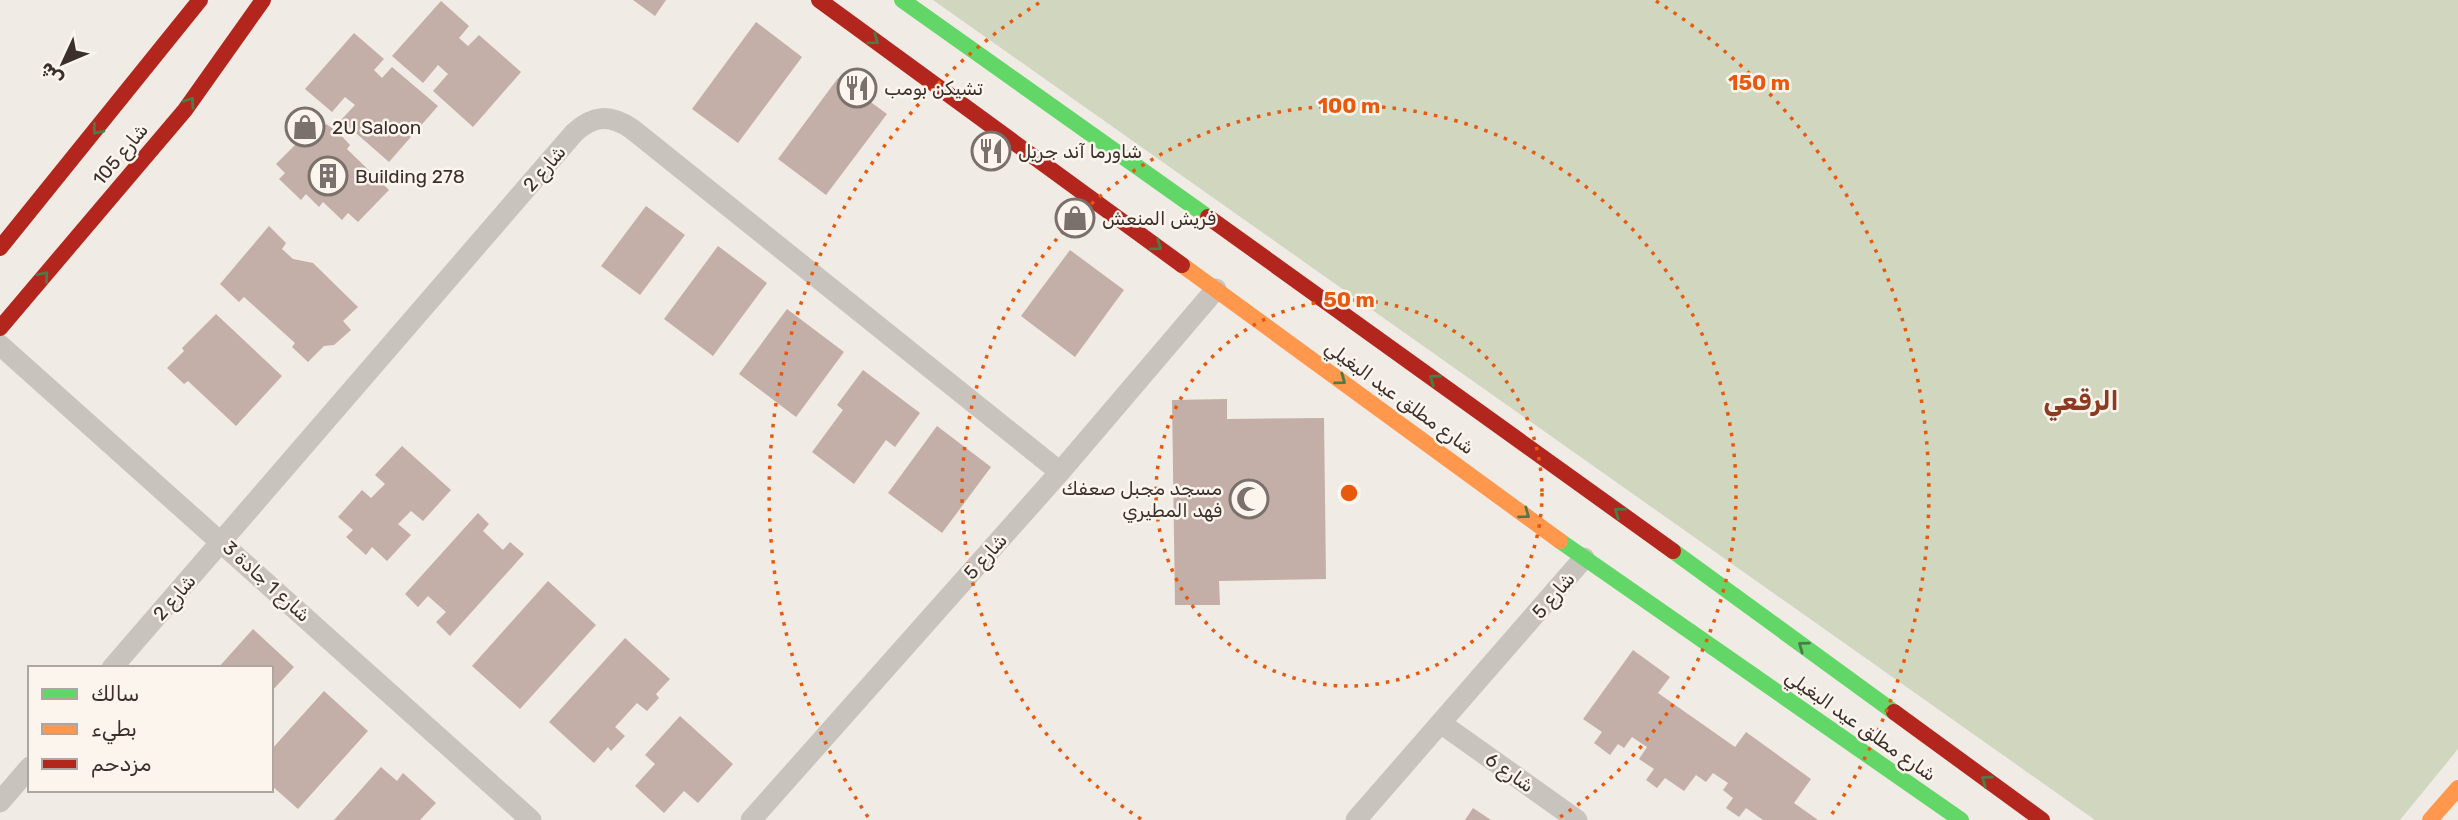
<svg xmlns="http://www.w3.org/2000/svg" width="2458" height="820" font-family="Rubik,'Noto Sans Arabic',sans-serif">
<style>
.green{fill:#d1d6bf}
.building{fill:#c3afa7}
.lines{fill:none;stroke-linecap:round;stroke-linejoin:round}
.street{stroke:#c9c3be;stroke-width:21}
.fast{stroke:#63d668;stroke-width:16}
.slow{stroke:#ff974d;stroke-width:16}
.jam{stroke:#b3261e;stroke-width:16}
.oneway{stroke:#4d7b46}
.ring{fill:none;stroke:#e8590c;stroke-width:3.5;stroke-dasharray:3.5 7}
.labels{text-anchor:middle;stroke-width:5;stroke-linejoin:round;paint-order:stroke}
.poi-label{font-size:19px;fill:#3b302b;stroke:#fbf5ee;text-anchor:start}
.street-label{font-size:19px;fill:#3b302b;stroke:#fbf5ee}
.district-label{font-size:26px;font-weight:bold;fill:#8c3b22;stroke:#fbf5ee}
.centre{fill:#e8590c;stroke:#fbf5ee;stroke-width:3.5}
.ring-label{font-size:21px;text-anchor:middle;font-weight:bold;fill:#e8590c;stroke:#fbf5ee;stroke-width:5;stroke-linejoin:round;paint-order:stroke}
</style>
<rect width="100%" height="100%" fill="#f0ebe5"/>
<path class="green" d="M 933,0 L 2458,0 L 2458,749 L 2400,820 L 2095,820 Z"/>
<path class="building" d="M 633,0 L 666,0 L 655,16 Z
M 441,1 L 469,26 L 459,38 L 468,46 L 479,35 L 521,72 L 473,127 L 433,91 L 448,74 L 438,65 L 423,83 L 392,56 Z
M 756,22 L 802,57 L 738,143 L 692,109 Z
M 354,33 L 384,59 L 374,70 L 382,78 L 392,67 L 438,106 L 389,162 L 341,120 L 355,105 L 345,97 L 332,112 L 305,89 Z
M 838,78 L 887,114 L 826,195 L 778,159 Z
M 316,124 L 321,129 L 326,124 L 338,132 L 350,145 L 347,149 L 389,190 L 358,222 L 348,213 L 342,220 L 323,202 L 319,207 L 306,194 L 301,200 L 279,179 L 285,173 L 276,164 Z
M 646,206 L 685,235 L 640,295 L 601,266 Z
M 269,226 L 286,243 L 282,249 L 293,259 L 313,263 L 358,307 L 343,321 L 351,330 L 334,345 L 324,346 L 308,362 L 292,347 L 295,343 L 244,297 L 239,302 L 220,284 Z
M 718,246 L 767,283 L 713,356 L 664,319 Z
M 1070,250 L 1124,290 L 1075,357 L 1021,316 Z
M 787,309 L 844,352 L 796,417 L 739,374 Z
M 216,314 L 282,376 L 236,426 L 188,381 L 184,384 L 167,368 L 184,351 L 182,348 Z
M 863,370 L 920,413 L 895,447 L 886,440 L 854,484 L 812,452 L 843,410 L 837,405 Z
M 1227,399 L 1227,419 L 1324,418 L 1326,579 L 1219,581 L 1220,605 L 1175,605 L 1172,400 Z
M 937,426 L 991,467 L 942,533 L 888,493 Z
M 402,446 L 451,490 L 423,521 L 411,511 L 398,524 L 411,535 L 387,561 L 372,547 L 366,555 L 346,537 L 353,530 L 338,517 L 362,490 L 371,498 L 385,484 L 375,475 Z
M 478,513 L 489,524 L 483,531 L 503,550 L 510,542 L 524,554 L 450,636 L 436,622 L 446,612 L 428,596 L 418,607 L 405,594 Z
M 548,581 L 596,625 L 520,709 L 472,666 Z
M 253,629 L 294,667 L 271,692 L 271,668 L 218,668 Z
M 625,638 L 670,679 L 656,694 L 659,698 L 647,711 L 637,703 L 615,727 L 625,736 L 611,751 L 608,747 L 594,763 L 549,722 Z
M 1633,650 L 1670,677 L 1658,693 L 1735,747 L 1746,732 L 1811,779 L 1794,803 L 1818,820 L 1763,820 L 1746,808 L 1739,817 L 1726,808 L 1733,798 L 1723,790 L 1728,783 L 1713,773 L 1706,782 L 1696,775 L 1684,791 L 1665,778 L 1657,788 L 1646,780 L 1654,769 L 1639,759 L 1647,747 L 1632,737 L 1624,748 L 1618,744 L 1610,755 L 1594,743 L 1602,732 L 1583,719 Z
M 324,691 L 368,731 L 298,809 L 271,785 L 271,750 Z
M 680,716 L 733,764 L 698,803 L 684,791 L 664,813 L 635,786 L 655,764 L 645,755 Z
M 381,767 L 397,781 L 403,773 L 436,803 L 420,820 L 334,820 Z
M 1473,808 L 1491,820 L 1465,820 Z"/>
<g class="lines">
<path class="street" d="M 0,345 L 531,820
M 112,668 L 574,133 C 593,115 610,114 632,129 L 1060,472
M 1442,724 L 1577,820
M 0,802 L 30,767
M 751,820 L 1060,472 L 1216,289
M 1356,820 L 1584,558"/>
<path class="fast" d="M 902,0 L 1208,217
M 1560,541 L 1961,820
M 1673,551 L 1894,712"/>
<path class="slow" d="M 1182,265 L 1560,541
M 2430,820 L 2458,788"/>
<path class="jam" d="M 819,0 L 1182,265
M 1208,217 L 1673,551
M 0,248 L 200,0
M 0,328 L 185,110 L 263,0
M 1894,712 L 2042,820"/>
</g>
<defs><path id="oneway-chevron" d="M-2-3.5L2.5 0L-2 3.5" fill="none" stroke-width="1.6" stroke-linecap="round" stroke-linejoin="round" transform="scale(1.75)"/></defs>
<g class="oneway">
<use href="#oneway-chevron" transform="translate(874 40) rotate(36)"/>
<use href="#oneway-chevron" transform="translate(190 102) rotate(-54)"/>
<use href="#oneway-chevron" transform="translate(97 130) rotate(129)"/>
<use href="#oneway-chevron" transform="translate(1157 246) rotate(36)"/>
<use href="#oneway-chevron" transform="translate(44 276) rotate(-50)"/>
<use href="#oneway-chevron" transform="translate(1434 379) rotate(-145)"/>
<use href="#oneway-chevron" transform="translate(1341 380) rotate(36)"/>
<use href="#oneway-chevron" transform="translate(1619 512) rotate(-144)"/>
<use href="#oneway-chevron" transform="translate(1525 514) rotate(36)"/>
<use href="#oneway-chevron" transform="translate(1803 646) rotate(-144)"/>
<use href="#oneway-chevron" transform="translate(1986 780) rotate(-144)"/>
</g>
<g class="ring">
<circle cx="1349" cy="493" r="193"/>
<path d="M1141 819A387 387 0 1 1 1557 819"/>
<path d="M868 817A580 580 0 0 1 1042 1M1656 1A580 580 0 0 1 1830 817"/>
</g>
<defs>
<symbol id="restaurant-ring" viewBox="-11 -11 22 22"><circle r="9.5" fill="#fbf5ee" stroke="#7a716c" stroke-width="1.5"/><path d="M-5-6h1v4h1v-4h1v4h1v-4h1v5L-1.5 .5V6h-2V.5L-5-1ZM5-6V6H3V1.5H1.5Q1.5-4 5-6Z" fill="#7a716c"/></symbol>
<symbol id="shop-ring" viewBox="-11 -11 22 22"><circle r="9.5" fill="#fbf5ee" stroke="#7a716c" stroke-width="1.5"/><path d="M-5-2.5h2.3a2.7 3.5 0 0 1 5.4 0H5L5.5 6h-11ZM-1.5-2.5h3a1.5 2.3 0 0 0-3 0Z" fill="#7a716c"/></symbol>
<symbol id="building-ring" viewBox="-11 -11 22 22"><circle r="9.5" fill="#fbf5ee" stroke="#7a716c" stroke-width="1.5"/><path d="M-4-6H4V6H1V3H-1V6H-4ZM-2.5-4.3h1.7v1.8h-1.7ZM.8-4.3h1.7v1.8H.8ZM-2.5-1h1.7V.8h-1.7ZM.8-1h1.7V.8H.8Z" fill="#7a716c"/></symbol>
<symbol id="mosque-ring" viewBox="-11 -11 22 22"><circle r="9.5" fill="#fbf5ee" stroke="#7a716c" stroke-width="1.5"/><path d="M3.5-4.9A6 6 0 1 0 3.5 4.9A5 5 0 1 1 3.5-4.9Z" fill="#7a716c"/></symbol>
</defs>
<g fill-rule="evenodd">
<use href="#restaurant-ring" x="835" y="66" width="44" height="44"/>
<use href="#shop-ring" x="283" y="105" width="44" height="44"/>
<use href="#restaurant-ring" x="969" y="129" width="44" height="44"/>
<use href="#building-ring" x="306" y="154" width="44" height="44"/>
<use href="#shop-ring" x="1053" y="196" width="44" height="44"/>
<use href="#mosque-ring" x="1227" y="477" width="44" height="44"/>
</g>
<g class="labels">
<g class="poi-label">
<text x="884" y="95">تشيكن بومب</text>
<text x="332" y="134">2U Saloon</text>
<text x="1018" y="158">شاورما آند جريل</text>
<text x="355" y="183">Building 278</text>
<text x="1102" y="225">فريش المنعش</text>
<text x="1222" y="495" text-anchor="end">مسجد مجبل صعفك<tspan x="1222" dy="22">فهد المطيري</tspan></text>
</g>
<g class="street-label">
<text transform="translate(120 154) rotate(-50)" y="7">شارع 105</text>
<text transform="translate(544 168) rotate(-49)" y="7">شارع 2</text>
<text transform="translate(1400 397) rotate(36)" y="7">شارع مطلق عيد البغيلي</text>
<text transform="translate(985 556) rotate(-48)" y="7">شارع 5</text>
<text transform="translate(267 581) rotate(42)" y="7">شارع 1 جادة 3</text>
<text transform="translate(1553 595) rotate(-49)" y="7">شارع 5</text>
<text transform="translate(174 597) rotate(-49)" y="7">شارع 2</text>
<text transform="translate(1861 725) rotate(35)" y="7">شارع مطلق عيد البغيلي</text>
<text transform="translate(1510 772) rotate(35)" y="7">شارع 6</text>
</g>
<g class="district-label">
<text x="2081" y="410">الرقعي</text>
</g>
</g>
<circle cx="1349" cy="493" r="10" class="centre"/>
<g class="ring-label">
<text x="1759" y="90">150 m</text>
<text x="1349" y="113">100 m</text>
<text x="1349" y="307">50 m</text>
</g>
<rect x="28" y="666" width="245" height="126" fill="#fbf5ee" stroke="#aea6a0" stroke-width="2"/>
<rect x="42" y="689" width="35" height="10" fill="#63d668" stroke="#aea6a0" stroke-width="2"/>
<text x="91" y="701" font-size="21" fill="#3b302b">سالك</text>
<rect x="42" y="724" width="35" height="10" fill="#ff974d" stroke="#aea6a0" stroke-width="2"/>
<text x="91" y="736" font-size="21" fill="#3b302b">بطيء</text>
<rect x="42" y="759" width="35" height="10" fill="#b3261e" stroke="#aea6a0" stroke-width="2"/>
<text x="91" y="771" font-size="21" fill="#3b302b">مزدحم</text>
<g transform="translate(63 63) rotate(226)" stroke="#fbf5ee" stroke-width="5" paint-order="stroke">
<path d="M0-5L12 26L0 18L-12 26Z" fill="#3b302b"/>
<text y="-10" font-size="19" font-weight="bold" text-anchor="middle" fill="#3b302b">ش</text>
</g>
</svg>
